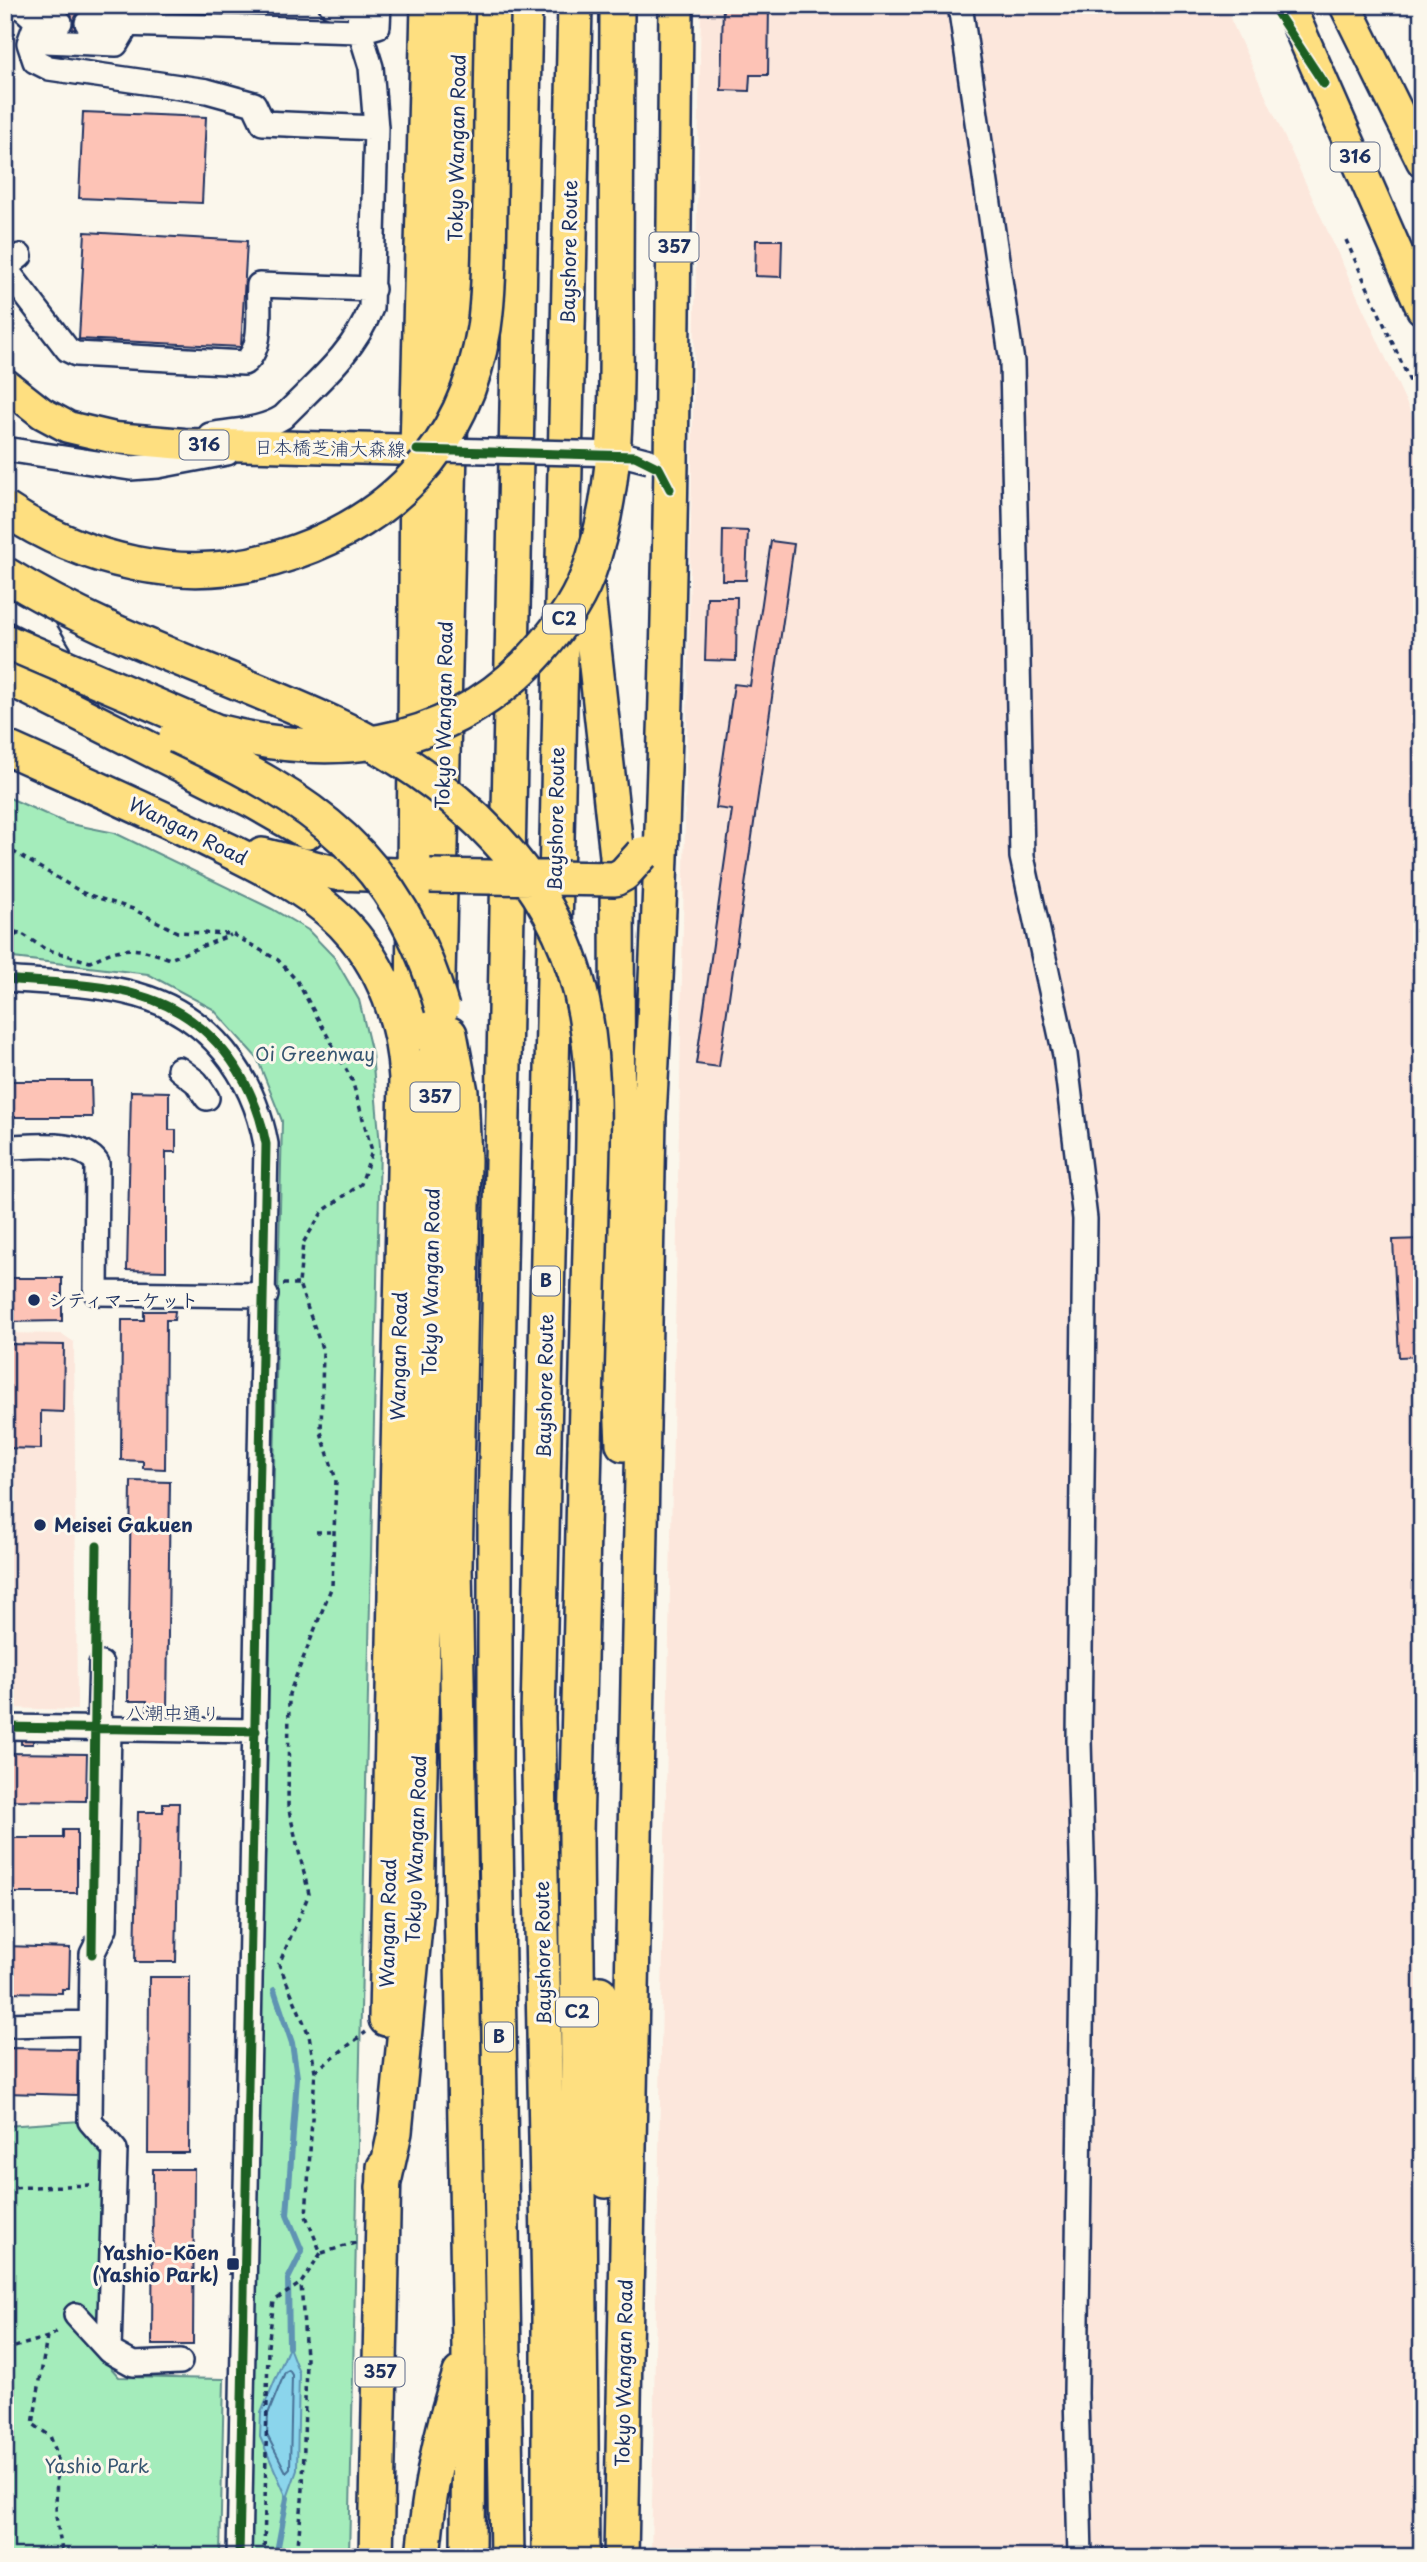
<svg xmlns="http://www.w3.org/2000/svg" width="1427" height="2562" font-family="'Playpen Sans','Klee One',sans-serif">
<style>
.built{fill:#fce7dc}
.green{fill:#a4ecbb;stroke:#608e8c;stroke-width:2}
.water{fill:#8bd5ec;stroke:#5e93b3;stroke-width:2}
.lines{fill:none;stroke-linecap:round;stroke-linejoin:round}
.shore{stroke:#487197;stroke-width:2}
.stream{stroke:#5e93b3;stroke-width:6}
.building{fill:#fdc3b6;stroke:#1b2f5e;stroke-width:2}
.minor-casing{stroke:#1b2f5e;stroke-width:28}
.major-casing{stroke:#1b2f5e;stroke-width:35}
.highway-casing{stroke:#1b2f5e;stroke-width:38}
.path{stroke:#1b2f5e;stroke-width:3.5;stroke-dasharray:5 5;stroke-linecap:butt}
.minor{stroke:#fbf7ec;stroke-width:23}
.major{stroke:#fedf80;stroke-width:30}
.highway{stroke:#fedf80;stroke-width:33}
.minor-bridge-casing{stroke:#1b2f5e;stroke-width:28;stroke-linecap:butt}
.highway-bridge-casing{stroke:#1b2f5e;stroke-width:38;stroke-linecap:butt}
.minor-bridge{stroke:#fbf7ec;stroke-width:23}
.highway-bridge{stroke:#fedf80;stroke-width:33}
.cycleway-casing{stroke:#fbf7ec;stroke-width:13}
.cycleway{stroke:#1b5e20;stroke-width:9}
.poi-dot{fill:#1b2f5e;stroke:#fbf7ec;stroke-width:2.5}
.labels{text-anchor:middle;stroke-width:6;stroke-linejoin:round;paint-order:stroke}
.shield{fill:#fbf7ec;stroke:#5e6b89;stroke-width:2}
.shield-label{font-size:18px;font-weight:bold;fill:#1b2f5e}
.street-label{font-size:19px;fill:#1b2f5e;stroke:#fbf7ec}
.park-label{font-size:19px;fill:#365571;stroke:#fbf7ec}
.poi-label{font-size:19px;font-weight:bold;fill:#1b2f5e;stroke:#fbf7ec;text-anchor:start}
</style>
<rect width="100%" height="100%" fill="#fbf7ec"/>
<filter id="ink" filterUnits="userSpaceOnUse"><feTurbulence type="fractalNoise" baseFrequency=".0143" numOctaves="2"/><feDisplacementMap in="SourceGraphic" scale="14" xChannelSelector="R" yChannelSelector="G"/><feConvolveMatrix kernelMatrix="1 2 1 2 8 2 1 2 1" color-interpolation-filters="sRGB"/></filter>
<g filter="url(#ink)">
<path class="built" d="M 701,5 L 1224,5 L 1422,437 L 1422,2557 L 651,2557 Z
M 5,1333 L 62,1334 L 74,1342 L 77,1710 L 5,1708 Z"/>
<path class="green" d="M 5,796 L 66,823 L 115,833 L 272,909 L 308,930 L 334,957 L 359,1000 L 372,1054 L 380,1146 L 349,2557 L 249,2557 L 282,1121 L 257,1058 L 213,1009 L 148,974 L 5,957 Z
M 81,2121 L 107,2145 L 101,2357 L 119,2377 L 224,2379 L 220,2557 L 5,2557 L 5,2126 Z"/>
<path class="water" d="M 289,2347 L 299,2373 L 297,2470 L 287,2498 L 260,2437 L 261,2413 Z"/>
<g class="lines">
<path class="shore" d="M 289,2370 L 292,2375 L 290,2468 L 286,2472 L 267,2435 L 268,2414 L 285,2372 Z"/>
<path class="stream" d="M 274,1990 L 292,2043 L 297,2077 L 287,2215 L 302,2251 L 288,2279 L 289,2347
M 276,2557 L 287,2498"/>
</g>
<path class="building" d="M 61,5 L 108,5 L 107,11 L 88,10 L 87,35 L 60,34 Z
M 723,5 L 769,5 L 768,75 L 750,75 L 749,91 L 721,90 Z
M 83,112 L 206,117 L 202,203 L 79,198 Z
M 85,232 L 247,241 L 241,347 L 79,339 Z
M 756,240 L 782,240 L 781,277 L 755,276 Z
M 723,530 L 748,531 L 746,580 L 722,580 Z
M 771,541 L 794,544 L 719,1067 L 696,1064 L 732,810 L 716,808 L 734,684 L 750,686 Z
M 707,597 L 737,597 L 736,661 L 705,660 Z
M 5,1081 L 91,1081 L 92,1117 L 5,1117 Z
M 131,1091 L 169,1092 L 169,1130 L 176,1130 L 176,1152 L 166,1152 L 166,1271 L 127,1270 Z
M 5,1193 L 13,1193 L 13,1212 L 5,1212 Z
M 1422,1239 L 1422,1356 L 1399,1357 L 1393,1240 Z
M 5,1278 L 62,1278 L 62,1321 L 5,1322 Z
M 144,1311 L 175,1311 L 174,1320 L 166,1320 L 165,1469 L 143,1468 L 143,1461 L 121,1460 L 122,1320 L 144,1320 Z
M 5,1344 L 64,1345 L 63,1412 L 41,1411 L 41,1449 L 5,1448 Z
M 131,1481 L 170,1482 L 167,1710 L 147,1710 L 147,1701 L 128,1701 Z
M 1414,1567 L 1422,1567 L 1422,1749 Z
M 21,1740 L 33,1740 L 33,1744 L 21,1744 Z
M 5,1753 L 87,1754 L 86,1801 L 5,1800 Z
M 163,1803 L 179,1803 L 176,1962 L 135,1962 L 138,1812 L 163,1812 Z
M 63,1830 L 77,1830 L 77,1893 L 5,1893 L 5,1838 L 63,1838 Z
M 5,1946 L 70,1948 L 69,1989 L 62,1989 L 62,1993 L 5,1992 Z
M 149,1977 L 190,1977 L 189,2153 L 148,2153 Z
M 5,2048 L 78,2049 L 77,2095 L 5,2093 Z
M 153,2169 L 194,2169 L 193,2345 L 152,2345 Z
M 230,2260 L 233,2260 L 233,2274 L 229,2274 Z"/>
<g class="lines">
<defs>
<path id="minor" d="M 19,5 L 37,21 L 45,41 L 116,44 L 128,24
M 331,5 L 373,6
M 960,5 L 1012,362 L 1022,857 L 1065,1055 L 1085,1219 L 1079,1740 L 1083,1892 L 1076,2393 L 1080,2557
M 37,21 L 29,43 L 35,61 L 49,68 L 207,91 L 254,104 L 263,123 L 376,128
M 37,21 L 60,22
M 87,23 L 360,31 L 378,26 L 379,5
M 20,256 L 5,268 L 68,350 L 76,354 L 244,363 C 265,348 257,308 259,285 L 373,289
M 210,435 C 235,430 261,431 283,417 C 316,383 354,353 371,308 L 376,128 L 371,67 L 360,31 L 359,5
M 5,449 L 130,468 L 158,466 L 227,453
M 5,605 L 41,623 L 66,665
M 5,979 C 49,983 96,983 138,995 C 209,1015 253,1074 266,1144 L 239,2557
M 179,1069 L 196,1082 L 207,1098
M 5,1147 C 32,1147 80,1139 97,1163 L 96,1293 L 266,1295
M 5,1727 L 256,1731
M 99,1729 L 101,1664
M 109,1729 L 105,1928 L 92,1954 L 90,2121 L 115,2150 L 109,2351 L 133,2364 L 180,2362
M 5,2025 L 91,2023
M 76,2315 L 109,2351"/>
<path id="major" d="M 1289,5 L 1422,309
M 1345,5 L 1422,161
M 5,384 L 42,413 L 68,427 L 115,438 L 184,444 L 417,450"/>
<path id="highway" d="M 585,566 L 617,856 L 618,1340 L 623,1444
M 5,676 L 253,801 L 307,832
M 5,747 C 76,779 148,810 218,845 C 266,869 319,893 354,936 C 388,978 403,1025 406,1078 L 386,2019
M 262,855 L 335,873 L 399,875
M 413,1034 L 417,450 L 428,5
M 450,1034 L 461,1092 L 464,1160 L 455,1567 L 469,2347 L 468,2557
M 600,1993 L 606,2181
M 383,2187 L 395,2132 L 417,1906 L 460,5
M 376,2557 L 384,2167
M 423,2557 C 429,2491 439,2435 460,2373
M 507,2557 L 495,1772 L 495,1516 L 525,5
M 549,2557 L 549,2296 L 538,1718 L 575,5
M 582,2557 L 576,1834 L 585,1444
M 621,2557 L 649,1117 C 670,747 673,376 676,5"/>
</defs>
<use href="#minor" class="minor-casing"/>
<use href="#major" class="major-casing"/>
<use href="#highway" class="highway-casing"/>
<path class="path" d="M 1346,240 L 1422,408
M 5,857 L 12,851 L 83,893 L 133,909 L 177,932 L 232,934 L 278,960 L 297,981 L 352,1080 L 372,1151 L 361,1184 L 323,1211 L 303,1243 L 299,1284 L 323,1351 L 321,1432 L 336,1480 L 332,1586 L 289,1694 L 288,1806 L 309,1894 L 279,1964 L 309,2035 L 315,2071 L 306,2216 L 321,2253 L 301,2283 L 306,2357 L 303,2489 L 297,2557
M 5,930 L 20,933
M 5,939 L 21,933 L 45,949 L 90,962 C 123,945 135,946 170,959 L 231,935
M 283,1284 L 299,1284
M 316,1532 L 334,1532
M 315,2071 L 366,2032
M 5,2188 L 93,2185
M 322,2253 L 358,2242
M 47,2337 L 33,2424 L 50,2436 L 57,2454 L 56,2516 L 63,2557
M 5,2350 L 51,2336 L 60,2329
M 264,2557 L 268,2346 L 274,2301 L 301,2283"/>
<use href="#minor" class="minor"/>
<use href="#major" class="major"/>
<use href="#highway" class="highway"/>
<defs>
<path id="minor-bridge" d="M 442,450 L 622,454 L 649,461"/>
<path id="highway-bridge" d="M 5,509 C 83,561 181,585 273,559 C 388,526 465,449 484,328 C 490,286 489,243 490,201 C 491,136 491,71 493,5
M 5,574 C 106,637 224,673 332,723 C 453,779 561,876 585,1014 C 597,1079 593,1145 591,1211 C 589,1289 587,1366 585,1444
M 5,641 L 216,731 C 330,760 439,751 526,665 C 551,639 575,608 588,574 C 621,484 616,385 616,291 C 616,196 617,100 617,5
M 176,736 C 313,800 397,855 442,1008
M 430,876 L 615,879 L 624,874 L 642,854"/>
</defs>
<use href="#minor-bridge" class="minor-bridge-casing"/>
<use href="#highway-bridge" class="highway-bridge-casing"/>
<use href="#minor-bridge" class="minor-bridge"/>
<use href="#highway-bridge" class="highway-bridge"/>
<defs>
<path id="cycleway" d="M 1272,5 L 1324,84
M 417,450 L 635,456 L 659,468 L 670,489
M 5,979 C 49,983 96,983 138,995 C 209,1015 253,1074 266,1144 L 239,2557
M 5,1727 L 256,1731
M 92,1954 L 97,1546"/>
</defs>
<use href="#cycleway" class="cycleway-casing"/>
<use href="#cycleway" class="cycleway"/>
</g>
</g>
<g class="poi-dot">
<circle cx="34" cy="1300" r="7"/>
<circle cx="40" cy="1525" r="7"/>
<rect x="226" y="2257" width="14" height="14" rx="3.5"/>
</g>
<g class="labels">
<g class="shield">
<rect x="1330.5" y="142.5" width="49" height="29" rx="5"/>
<rect x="649.5" y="232.5" width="49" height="29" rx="5"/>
<rect x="179.5" y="430.5" width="49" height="29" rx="5"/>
<rect x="543" y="604.5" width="42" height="29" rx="5"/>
<rect x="410.5" y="1082.5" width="49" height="29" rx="5"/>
<rect x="532" y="1266.5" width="28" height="29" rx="5"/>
<rect x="556" y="1997.5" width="42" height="29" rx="5"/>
<rect x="485" y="2022.5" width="28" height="29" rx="5"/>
<rect x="355.5" y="2357.5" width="49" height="29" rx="5"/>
</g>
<g class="shield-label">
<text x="1355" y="163">316</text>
<text x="674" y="253">357</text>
<text x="204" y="451">316</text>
<text x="564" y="625">C2</text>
<text x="435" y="1103">357</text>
<text x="546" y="1287">B</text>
<text x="577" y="2018">C2</text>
<text x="499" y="2043">B</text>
<text x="380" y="2378">357</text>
</g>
<g class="street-label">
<text transform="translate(457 148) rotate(-89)" y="7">Tokyo Wangan Road</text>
<text transform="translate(569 252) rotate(-89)" y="7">Bayshore Route</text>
<text transform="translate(330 448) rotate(1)" y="7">日本橋芝浦大森線</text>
<text transform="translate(444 715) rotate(-89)" y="7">Tokyo Wangan Road</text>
<text transform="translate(556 819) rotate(-89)" y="7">Bayshore Route</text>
<text transform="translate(188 831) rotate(26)" y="7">Wangan Road</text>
<text transform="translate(431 1282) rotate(-89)" y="7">Tokyo Wangan Road</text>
<text transform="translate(399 1356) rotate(-89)" y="7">Wangan Road</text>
<text transform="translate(545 1386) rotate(-89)" y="7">Bayshore Route</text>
<text transform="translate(173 1713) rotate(1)" y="7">八潮中通り</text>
<text transform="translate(416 1849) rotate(-88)" y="7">Tokyo Wangan Road</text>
<text transform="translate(388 1923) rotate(-89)" y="7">Wangan Road</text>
<text transform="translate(543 1953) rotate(-91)" y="7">Bayshore Route</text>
<text transform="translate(624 2373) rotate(-89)" y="7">Tokyo Wangan Road</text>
</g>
<g class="park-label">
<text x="315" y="1061">Oi Greenway</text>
<text x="97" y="2473">Yashio Park</text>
</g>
<g class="poi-label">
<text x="48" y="1307">シティマーケット</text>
<text x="54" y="1532">Meisei Gakuen</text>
<text x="219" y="2260" text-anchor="end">Yashio-Kōen<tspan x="219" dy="22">(Yashio Park)</tspan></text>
</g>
</g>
<rect width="1427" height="2562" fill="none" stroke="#fbf7ec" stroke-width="28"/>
<rect x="14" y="14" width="1399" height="2534" fill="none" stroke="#1b2f5e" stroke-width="2.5" filter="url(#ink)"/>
</svg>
